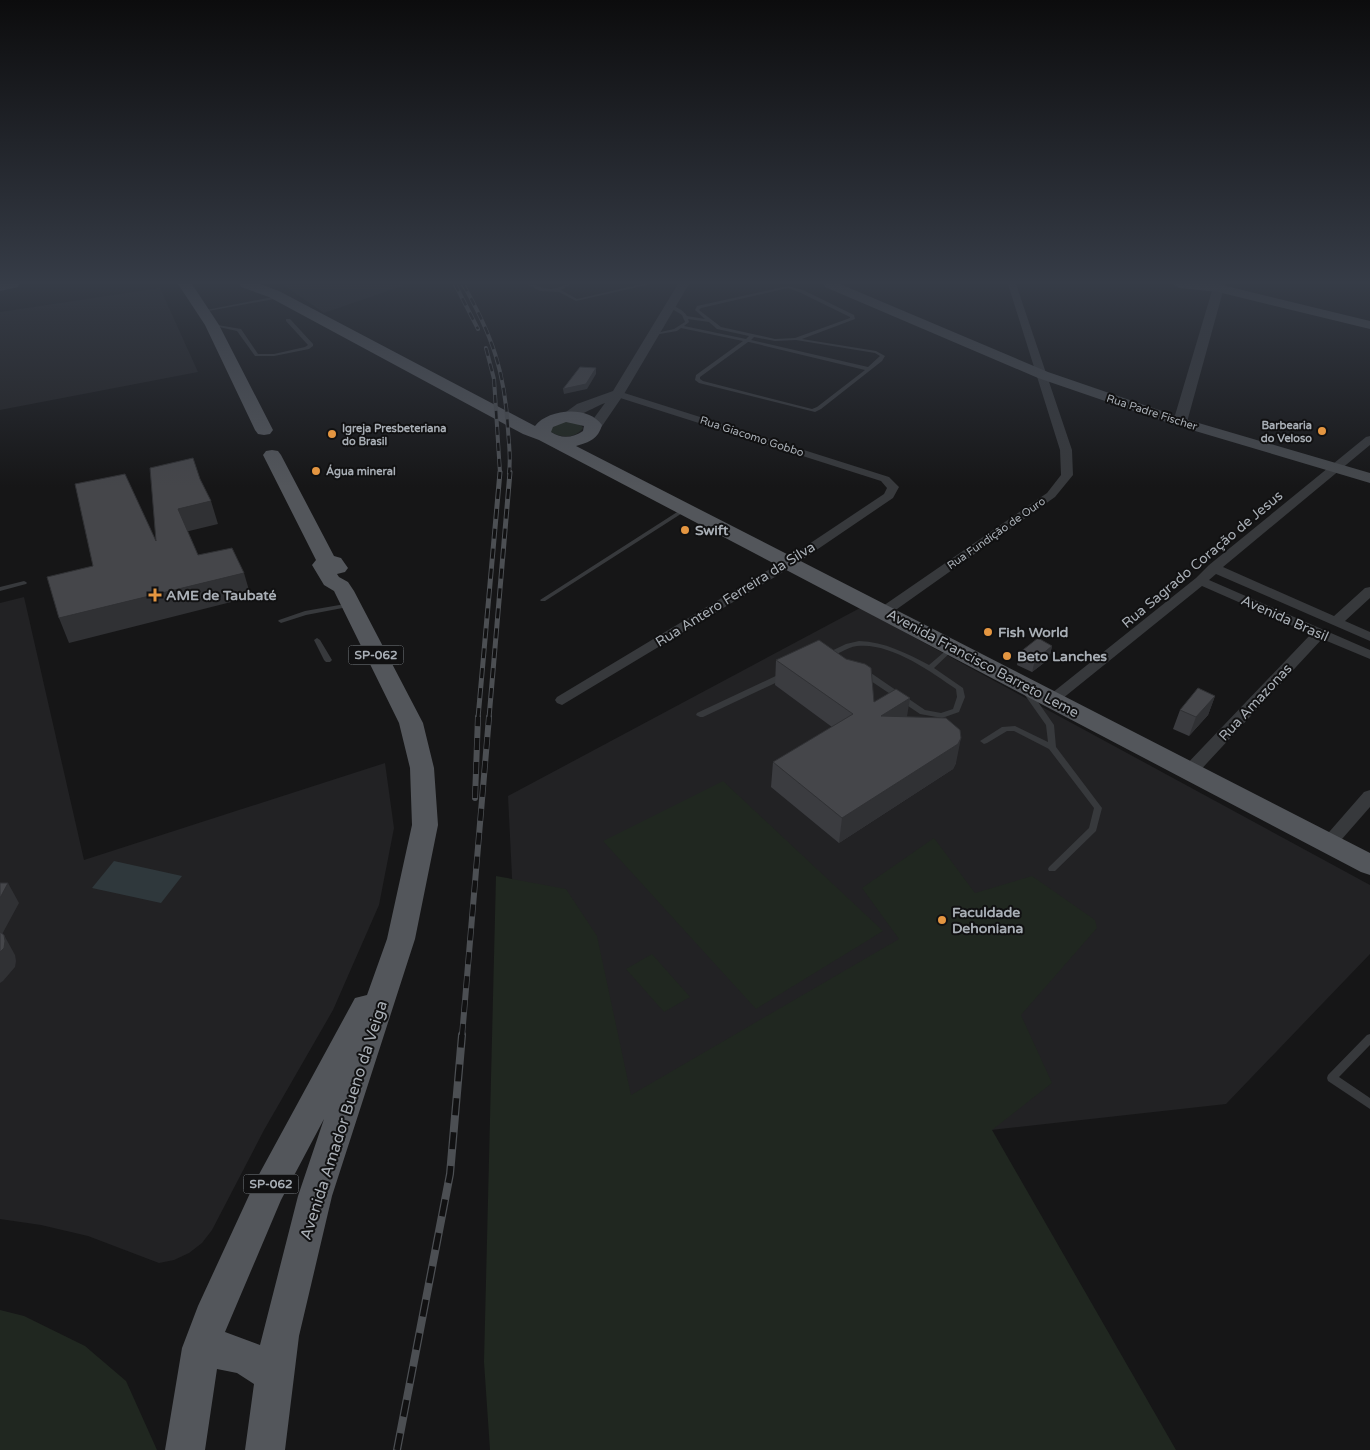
<svg xmlns="http://www.w3.org/2000/svg" width="1370" height="1450" font-family="'Varela Round',sans-serif">
<style>
.built{fill:#222224}
.green{fill:#202720}
.water{fill:#2f383c}
.lines{fill:none;stroke-linecap:round;stroke-linejoin:round}
.service{fill:#37393c;fill-rule:evenodd}
.minor{fill:#37393c;fill-rule:evenodd}
.tertiary{fill:#37393c;fill-rule:evenodd}
.secondary{fill:#45484c;fill-rule:evenodd}
.primary{fill:#53565b;fill-rule:evenodd}
.rail-far3-casing{stroke:#4c4f53;stroke-width:4}
.rail-far2-casing{stroke:#4c4f53;stroke-width:5}
.rail-far1-casing{stroke:#4c4f53;stroke-width:6}
.rail-casing{stroke:#4c4f53;stroke-width:8}
.rail-far3{stroke:#111112;stroke-width:2.5;stroke-dasharray:8;stroke-linecap:butt}
.rail-far2{stroke:#111112;stroke-width:3;stroke-dasharray:10;stroke-linecap:butt}
.rail-far1{stroke:#111112;stroke-width:4.5;stroke-dasharray:12;stroke-linecap:butt}
.rail{stroke:#111112;stroke-width:5.5;stroke-dasharray:17;stroke-linecap:butt}
.wall{fill:#3b3c40}
.shaded-wall{fill:#303134}
.building{fill:#45464a;stroke:#303134}
.poi-dot{fill:#e49641;stroke:#111112;stroke-width:2}
.labels{text-anchor:middle;stroke-width:4;stroke-linejoin:round;paint-order:stroke}
.far-street-label{font-size:11px;fill:#a9afb6;stroke:#111112}
.far-poi-label{font-size:11px;font-weight:bold;fill:#a9afb6;stroke:#111112;text-anchor:start}
.shield{fill:#111112;stroke:#7b8085;stroke-width:1}
.shield-label{font-size:12px;font-weight:bold;fill:#a9afb6}
.poi-label{font-size:14px;font-weight:bold;fill:#a9afb6;stroke:#111112;text-anchor:start}
.street-label{font-size:14px;fill:#a9afb6;stroke:#111112}
.near-street-label{font-size:16px;fill:#a9afb6;stroke:#111112}
</style>
<rect width="100%" height="100%" fill="#161617"/>
<path class="built" d="M 282,284 L 408,284 L 324,313 Z
M 160,288 L 198,372 L 0,410 L 0,312 Z
M 24,597 L 84,860 L 385,763 L 394,828 L 379,905 L 333,1010 L 264,1130 L 212,1230 L 202,1243 L 189,1253 L 174,1260 L 159,1263 L 88,1236 L 41,1225 L 0,1219 L 0,603 Z
M 860,608 L 1370,885 L 1370,954 L 1226,1104 L 527,1181 L 508,796 Z"/>
<path class="green" d="M 566,421 L 580,424 L 583,428 C 575,439 561,438 551,432 L 550,427 Z
M 723,781 L 883,931 L 756,1009 L 603,841 Z
M 934,838 L 975,893 L 1032,876 L 1095,920 L 1097,928 L 1021,1015 L 1052,1083 L 992,1130 L 1176,1450 L 490,1450 L 484,1362 L 496,876 L 566,889 L 597,936 L 631,1095 L 899,939 L 862,888 Z
M 652,954 L 690,997 L 664,1012 L 626,969 Z
M 0,1310 L 24,1316 L 85,1346 L 126,1381 L 157,1450 L 0,1450 Z"/>
<path class="water" d="M 114,861 L 182,876 L 161,903 L 92,888 Z"/>
<g class="lines">
<path class="service" d="M 527,284 C 536,284 542,289 551,289 C 558,289 564,284 571,284 L 561,290 L 577,299 L 642,284 L 651,284 L 576,301 L 559,292 L 540,291 Z
M 788,286 L 803,290 L 854,315 L 855,319 L 802,339 L 876,351 L 885,356 L 882,361 L 821,409 L 815,412 L 699,383 L 695,380 L 696,375 L 743,341 L 681,328 L 677,331 L 654,335 L 652,334 L 674,329 L 685,322 L 682,315 L 669,307 L 669,305 C 675,305 684,311 687,316 L 705,319 L 695,310 L 697,306 ZM 788,288 L 799,292 L 850,317 L 850,318 L 795,338 L 775,339 L 721,327 L 699,310 L 701,308 ZM 688,319 L 709,322 L 717,329 L 749,336 L 746,339 L 684,326 L 689,322 ZM 754,337 L 775,341 L 796,340 L 875,353 L 880,356 L 868,367 L 751,340 ZM 748,342 L 749,342 L 865,370 L 817,407 L 812,409 L 703,381 L 700,379 L 700,377 Z
M 278,296 L 280,296 L 280,298 L 203,312 L 201,311 Z
M 286,319 L 290,319 L 313,344 L 313,346 L 309,349 L 274,356 L 255,356 L 237,331 L 210,325 L 212,324 L 241,329 L 258,354 L 274,354 L 305,347 L 308,345 L 286,321 Z
M 685,507 L 687,508 L 687,510 L 545,601 L 541,601 L 540,600 Z
M 24,581 L 26,582 L 27,583 L 26,584 L 0,591 L 0,587 Z
M 351,603 L 353,604 L 354,605 L 353,606 L 306,615 L 281,623 L 278,621 L 279,620 L 305,611 Z
M 317,638 L 320,640 L 332,660 L 330,662 L 326,662 L 324,660 L 314,640 Z
M 859,641 C 885,642 906,653 929,665 L 950,647 L 954,647 L 955,648 L 954,649 L 934,668 L 963,688 L 965,697 L 959,712 L 942,718 L 920,714 L 862,675 L 861,673 L 862,671 L 868,671 L 925,710 L 941,713 L 953,709 L 957,697 L 956,689 C 930,671 890,642 857,646 C 846,647 836,657 825,657 L 823,655 L 846,644 Z
M 780,674 L 783,674 L 787,676 L 786,678 L 703,717 L 700,717 L 696,715 L 697,713 Z
M 1023,689 L 1029,689 L 1054,725 L 1056,747 L 1102,808 L 1096,831 L 1055,871 L 1049,871 L 1048,869 L 1049,867 L 1089,828 L 1094,808 L 1049,749 L 1014,731 L 1007,731 L 987,743 L 984,744 L 980,741 L 1002,727 L 1015,726 L 1048,742 L 1046,725 L 1022,691 Z
M 1370,1034 L 1370,1045 L 1339,1077 L 1370,1098 L 1370,1109 L 1328,1081 L 1327,1078 L 1328,1075 L 1367,1035 Z"/>
<path class="minor" d="M 1008,284 L 1016,284 L 1072,450 L 1073,475 L 1055,497 L 890,614 L 880,614 L 878,611 L 880,608 L 1047,493 L 1061,475 L 1060,450 Z
M 618,391 L 889,477 L 899,487 L 893,498 L 793,566 L 562,705 L 557,703 L 555,700 L 557,697 L 785,560 L 884,494 L 887,488 L 881,481 L 614,396 L 613,394 Z
M 1370,436 L 1370,445 L 1223,567 L 1334,616 L 1365,588 L 1370,587 L 1370,598 L 1345,621 L 1370,632 L 1370,641 L 1216,574 L 1209,580 L 1370,650 L 1370,659 L 1322,639 L 1195,776 L 1189,777 L 1183,776 L 1181,772 L 1183,768 L 1311,634 L 1202,586 L 1057,703 L 1047,703 L 1045,700 L 1047,697 L 1196,578 L 1209,565 L 1366,437 Z
M 1370,790 L 1370,807 L 1335,847 L 1329,849 L 1323,847 L 1321,843 L 1323,839 L 1364,792 Z"/>
<path class="tertiary" d="M 678,284 L 689,284 L 624,394 L 598,432 L 593,433 L 586,429 L 605,403 C 594,407 570,422 561,420 L 559,417 L 577,404 L 613,391 Z
M 1214,284 L 1225,284 L 1187,422 L 1180,426 L 1175,425 L 1173,422 Z"/>
<path class="secondary" d="M 823,284 L 840,284 L 1048,372 L 1185,419 L 1370,473 L 1370,483 L 1175,425 L 1038,378 L 825,287 Z
M 1173,284 L 1218,284 L 1370,321 L 1370,329 L 1218,292 L 1179,288 Z"/>
<path class="primary" d="M 0,284 L 20,284 L 18,287 L 0,291 Z
M 178,284 L 192,284 L 219,325 L 273,430 L 270,434 L 264,435 L 258,434 L 255,430 L 205,325 Z
M 239,284 L 260,284 L 279,291 L 535,426 C 548,409 588,405 602,425 C 598,439 590,442 576,446 L 1370,853 L 1370,875 L 1361,872 L 539,440 L 523,434 L 269,297 L 241,287 ZM 566,422 L 584,426 L 583,431 C 573,438 561,439 551,432 L 553,427 Z
M 272,450 L 278,451 L 281,455 L 334,556 L 341,558 L 348,568 L 345,572 L 337,574 L 339,577 L 348,582 L 354,591 L 423,723 L 434,768 L 438,825 L 415,939 L 332,1196 L 299,1336 L 285,1450 L 245,1450 L 254,1384 L 237,1373 L 217,1369 L 205,1450 L 165,1450 L 182,1348 L 198,1306 L 257,1178 L 355,998 L 367,995 L 387,939 L 412,825 L 410,768 L 399,723 L 334,591 L 324,585 L 312,565 L 316,560 L 263,455 L 266,451 ZM 324,1119 L 298,1196 L 260,1345 L 225,1332 L 281,1200 Z"/>
<defs>
<path id="rail-far3" d="M 455,284 L 478,329
M 463,284 C 492,335 505,372 508,430 C 509,445 511,459 509,473
M 486,348 L 494,379 L 500,473"/>
<path id="rail-far2" d="M 478,718 L 500,472
M 489,718 L 510,472"/>
<path id="rail-far1" d="M 475,798 L 478,717
M 462,1036 L 489,717"/>
<path id="rail" d="M 397,1450 L 450,1174 L 462,1035"/>
</defs>
<use href="#rail-far3" class="rail-far3-casing"/>
<use href="#rail-far2" class="rail-far2-casing"/>
<use href="#rail-far1" class="rail-far1-casing"/>
<use href="#rail" class="rail-casing"/>
<use href="#rail-far3" class="rail-far3"/>
<use href="#rail-far2" class="rail-far2"/>
<use href="#rail-far1" class="rail-far1"/>
<use href="#rail" class="rail"/>
</g>
<path class="wall" d="M 1052,646 L 1049,659 L 1032,672 L 1017,665 L 1019,653 Z
M 776,660 L 907,717 L 956,763 L 953,769 L 839,843 L 771,787 L 773,762 L 832,727 L 775,685 Z
M 1215,696 L 1208,715 L 1189,736 L 1173,729 L 1180,710 Z"/>
<path class="shaded-wall" d="M 596,368 L 596,374 L 587,389 L 564,394 L 563,389 Z
M 211,501 L 218,524 L 185,532 L 178,509 Z
M 244,573 L 251,597 L 69,643 L 59,618 Z
M 1052,646 L 1049,659 L 1032,672 L 1035,660 Z
M 1215,696 L 1208,715 L 1189,736 L 1196,717 Z
M 910,698 L 906,723 L 881,716 Z
M 961,738 L 956,763 L 953,769 L 839,843 L 842,818 Z
M 8,883 L 19,903 L 0,938 L 0,898 Z
M 4,935 L 15,955 L 16,961 L 15,967 L 3,981 L 0,983 L 0,952 Z"/>
<path class="building" d="M 580,367 L 596,368 L 586,384 L 563,389 Z
M 193,458 L 200,479 L 211,501 L 178,509 L 198,555 L 232,548 L 244,573 L 59,618 L 47,577 L 93,566 L 75,484 L 125,474 L 156,541 L 150,468 Z
M 1038,638 L 1052,646 L 1035,660 L 1019,653 Z
M 819,640 L 846,659 L 865,664 L 871,668 L 874,702 L 896,689 L 910,698 L 881,716 L 946,718 L 960,730 L 961,738 L 958,744 L 842,818 L 773,762 L 853,714 L 776,660 Z
M 1198,688 L 1215,696 L 1196,717 L 1180,710 Z
M 0,883 L 8,883 L 0,898 Z
M 0,932 L 4,935 L 5,941 L 4,948 L 0,952 Z"/>
<linearGradient id="sky" x2="0" y2="1"><stop stop-color="#0c0c0d"/><stop offset="0.58" stop-color="#363c47"/><stop offset="1" stop-color="#363c47" stop-opacity="0"/></linearGradient>
<rect width="1370" height="487" fill="url(#sky)"/>
<g class="poi-dot">
<circle cx="1322" cy="431" r="5"/>
<circle cx="332" cy="434" r="5"/>
<circle cx="316" cy="471" r="5"/>
<circle cx="685" cy="530" r="5"/>
<path d="M152.5 587.5h5v5h5v5h-5v5h-5v-5h-5v-5h5z"/>
<circle cx="988" cy="632" r="5"/>
<circle cx="1007" cy="656" r="5"/>
<circle cx="942" cy="920" r="5"/>
</g>
<g class="labels">
<g class="far-street-label">
<text transform="translate(1152 412) rotate(18)" y="4">Rua Padre Fischer</text>
<text transform="translate(752 436) rotate(18)" y="4">Rua Giacomo Gobbo</text>
<text transform="translate(996 533) rotate(-35)" y="4">Rua Fundição de Ouro</text>
</g>
<g class="far-poi-label">
<text x="1312" y="429" text-anchor="end">Barbearia<tspan x="1312" dy="13">do Veloso</tspan></text>
<text x="342" y="432">Igreja Presbeteriana<tspan x="342" dy="13">do Brasil</tspan></text>
<text x="326" y="475">Água mineral</text>
</g>
<g class="shield">
<rect x="348.5" y="645.5" width="55" height="19" rx="4"/>
<rect x="243.5" y="1174.5" width="55" height="19" rx="4"/>
</g>
<g class="shield-label">
<text x="376" y="659">SP-062</text>
<text x="271" y="1188">SP-062</text>
</g>
<g class="poi-label">
<text x="695" y="535">Swift</text>
<text x="166" y="600">AME de Taubaté</text>
<text x="998" y="637">Fish World</text>
<text x="1017" y="661">Beto Lanches</text>
<text x="952" y="917">Faculdade<tspan x="952" dy="16">Dehoniana</tspan></text>
</g>
<g class="street-label">
<text transform="translate(1202 559) rotate(-40)" y="5">Rua Sagrado Coração de Jesus</text>
<text transform="translate(735 594) rotate(-32)" y="5">Rua Antero Ferreira da Silva</text>
<text transform="translate(1285 618) rotate(24)" y="5">Avenida Brasil</text>
<text transform="translate(983 663) rotate(28)" y="5">Avenida Francisco Barreto Leme</text>
<text transform="translate(1255 702) rotate(-47)" y="5">Rua Amazonas</text>
</g>
<g class="near-street-label">
<text transform="translate(343 1120) rotate(-72)" y="6">Avenida Amador Bueno da Veiga</text>
</g>
</g>
</svg>
